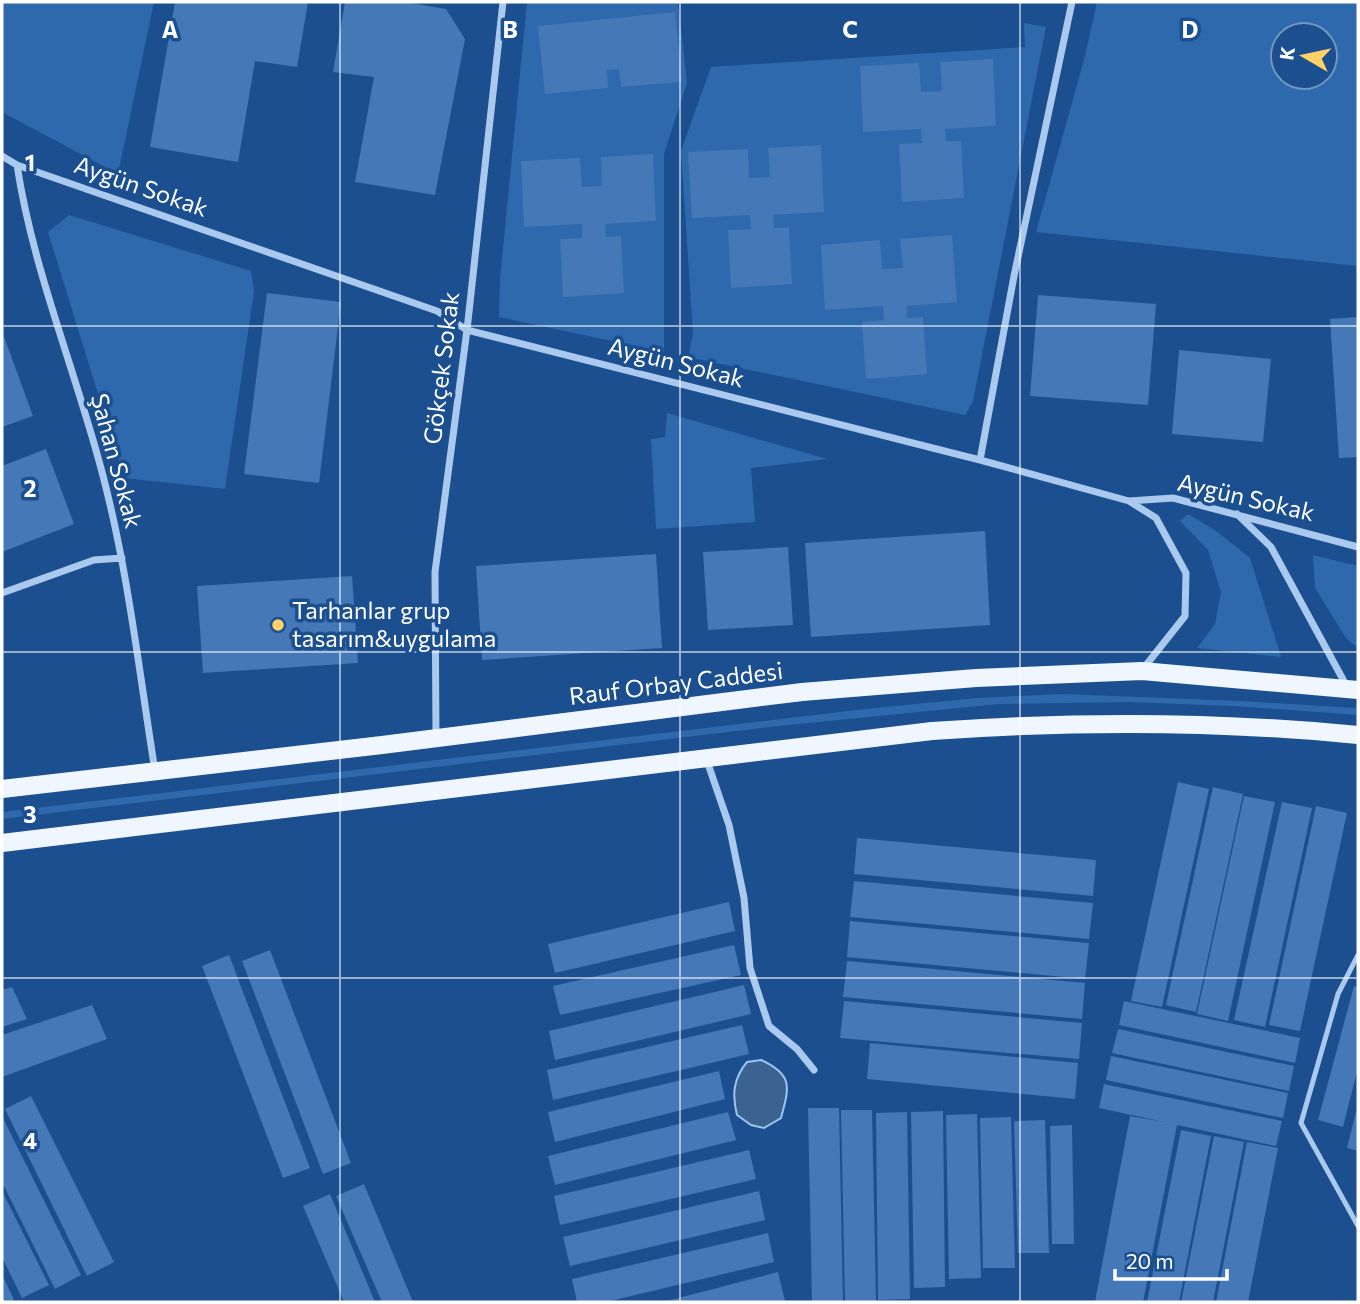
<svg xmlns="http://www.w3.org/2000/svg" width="1360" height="1304" font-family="Commissioner,sans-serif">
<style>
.green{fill:#2e69ad;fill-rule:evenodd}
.water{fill:#3c6290;stroke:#9cc4f0;stroke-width:2}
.building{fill:#4478b7}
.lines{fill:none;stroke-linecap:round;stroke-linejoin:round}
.lane{stroke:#a9c9ee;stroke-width:5}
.street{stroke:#a9c9ee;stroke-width:7}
.primary{stroke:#f0f6ff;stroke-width:18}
.grid{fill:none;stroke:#fff;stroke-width:2;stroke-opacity:0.55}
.poi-dot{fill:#ffd166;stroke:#1b4f8f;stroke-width:2.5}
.labels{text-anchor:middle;stroke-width:7;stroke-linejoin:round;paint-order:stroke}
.street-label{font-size:24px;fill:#fff;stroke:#1b4f8f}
.poi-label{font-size:24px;fill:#fff;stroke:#1b4f8f;text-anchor:start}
.grid-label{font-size:23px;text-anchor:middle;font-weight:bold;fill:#fff;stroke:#1b4f8f;stroke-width:7;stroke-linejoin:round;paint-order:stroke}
</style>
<rect width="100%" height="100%" fill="#1b4f8f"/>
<path class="green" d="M 2,2 L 154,2 L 118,174 L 2,112 Z
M 527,2 L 678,2 L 687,83 L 664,154 L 664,352 L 499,317 L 500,279 Z
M 1097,2 L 1358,2 L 1358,266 L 1036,232 L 1085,56 ZM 1325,35 L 1325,77 L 1283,77 L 1283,35 Z
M 1024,23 L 1046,27 L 973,401 L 965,415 L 688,357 L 693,334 L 681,151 L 711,67 L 1025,47 Z
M 69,215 L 251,271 L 254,291 L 225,489 L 124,478 L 48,232 Z
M 667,413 L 827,459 L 751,468 L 755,522 L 656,529 L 651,439 L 665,437 Z
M 1188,514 L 1215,530 L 1250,558 L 1281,657 L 1197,648 L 1215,624 L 1221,592 L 1208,550 L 1180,521 Z
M 1313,555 L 1358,566 L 1358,648 L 1346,638 L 1315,588 Z
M 1062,694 L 1240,701 L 1358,708 L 1358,715 L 1234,706 L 1129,702 L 998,704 L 778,726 L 2,819 L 2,812 L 865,709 L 977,698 Z"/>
<path class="water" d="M 761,1060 C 794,1075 789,1088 781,1118 L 764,1128 L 751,1125 L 737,1115 C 732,1095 733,1079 747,1062 Z"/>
<path class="building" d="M 175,2 L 308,2 L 297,67 L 255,61 L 238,162 L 150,147 Z
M 345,2 L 405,2 L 446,9 L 465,39 L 435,195 L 355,182 L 374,77 L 333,72 Z
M 675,12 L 682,82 L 621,87 L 619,69 L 607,70 L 608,88 L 545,94 L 538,26 Z
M 993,59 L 996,126 L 945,129 L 946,141 L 961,141 L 964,198 L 902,202 L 899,144 L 922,143 L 921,129 L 863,132 L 860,66 L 919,63 L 921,92 L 942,91 L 940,62 Z
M 821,145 L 824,212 L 773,215 L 774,228 L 789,227 L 792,284 L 731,288 L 728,230 L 751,229 L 750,215 L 692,218 L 688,152 L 748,149 L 749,178 L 770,177 L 768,148 Z
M 653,154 L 656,221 L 605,224 L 606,237 L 621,236 L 624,293 L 563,297 L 560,239 L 582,238 L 582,224 L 524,227 L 521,161 L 580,158 L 582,187 L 602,186 L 601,157 Z
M 952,235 L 957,302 L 907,306 L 907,318 L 923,317 L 927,374 L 866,379 L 862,322 L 884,320 L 883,306 L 825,310 L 821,245 L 880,240 L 882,269 L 903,268 L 900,239 Z
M 267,293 L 341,302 L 319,483 L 244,474 Z
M 1038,295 L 1156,304 L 1148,405 L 1030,396 Z
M 1358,317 L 1358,457 L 1339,458 L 1330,319 Z
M 2,331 L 33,416 L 2,427 Z
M 1179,350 L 1271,359 L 1263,442 L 1172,434 Z
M 46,449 L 74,524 L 2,552 L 2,466 Z
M 985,531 L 990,625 L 811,637 L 805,543 Z
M 788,547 L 793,625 L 708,630 L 703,552 Z
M 656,554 L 662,648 L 482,660 L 476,566 Z
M 352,576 L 358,663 L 203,673 L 197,586 Z
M 1178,782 L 1209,789 L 1162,1007 L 1131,1001 Z
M 1213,787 L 1243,794 L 1196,1012 L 1166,1005 Z
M 1244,796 L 1275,802 L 1228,1021 L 1197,1014 Z
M 1282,802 L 1312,808 L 1265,1027 L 1234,1020 Z
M 1316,806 L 1347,813 L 1300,1031 L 1269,1025 Z
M 857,838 L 1096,860 L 1093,896 L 854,874 Z
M 854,881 L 1093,903 L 1089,939 L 850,917 Z
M 729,902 L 735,931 L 555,973 L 548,944 Z
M 850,921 L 1089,943 L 1085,979 L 847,957 Z
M 734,945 L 741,975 L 560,1015 L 553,986 Z
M 270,950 L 351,1163 L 323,1174 L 242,961 Z
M 229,955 L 310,1168 L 283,1178 L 202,966 Z
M 847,961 L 1085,983 L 1082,1019 L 843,997 Z
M 744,985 L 751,1014 L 555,1060 L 549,1031 Z
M 1354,986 L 1358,987 L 1358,1068 L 1343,1127 L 1318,1120 Z
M 12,987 L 27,1019 L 2,1027 L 2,990 Z
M 844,1001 L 1082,1023 L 1079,1059 L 840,1038 Z
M 1124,1001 L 1300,1038 L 1295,1063 L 1119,1025 Z
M 92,1005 L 107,1039 L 2,1077 L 2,1035 Z
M 742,1025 L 749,1054 L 553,1100 L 547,1070 Z
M 1118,1029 L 1294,1066 L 1289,1091 L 1112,1053 Z
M 870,1043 L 1078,1063 L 1075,1099 L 867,1079 Z
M 1111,1056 L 1288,1093 L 1283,1118 L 1106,1080 Z
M 719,1071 L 725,1099 L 555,1142 L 548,1112 Z
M 1104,1084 L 1282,1121 L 1276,1146 L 1177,1125 L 1143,1302 L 1095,1302 L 1130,1116 L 1164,1122 L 1099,1108 Z
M 31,1096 L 114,1262 L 87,1276 L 5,1109 Z
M 808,1108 L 839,1108 L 843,1302 L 812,1302 Z
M 1357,1108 L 1358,1108 L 1358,1151 L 1347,1148 Z
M 841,1110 L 872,1110 L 876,1302 L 845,1302 Z
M 943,1111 L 945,1287 L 914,1288 L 911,1112 Z
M 728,1112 L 736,1140 L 555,1185 L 548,1156 Z
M 907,1112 L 910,1299 L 878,1300 L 876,1113 Z
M 977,1114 L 981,1278 L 949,1279 L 946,1115 Z
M 2,1116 L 81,1275 L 55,1289 L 2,1182 Z
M 1011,1117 L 1015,1268 L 983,1268 L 980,1118 Z
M 1045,1120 L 1049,1253 L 1018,1253 L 1014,1121 Z
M 1072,1125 L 1074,1244 L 1052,1244 L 1050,1126 Z
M 1181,1130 L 1211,1136 L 1179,1302 L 1147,1302 Z
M 1214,1136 L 1244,1142 L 1213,1302 L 1181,1302 Z
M 1247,1142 L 1278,1148 L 1248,1302 L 1216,1302 Z
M 749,1150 L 756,1179 L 560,1225 L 554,1196 Z
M 364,1184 L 413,1302 L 382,1302 L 336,1196 Z
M 2,1191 L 49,1285 L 22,1298 L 2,1257 Z
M 759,1191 L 765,1220 L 570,1266 L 563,1237 Z
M 330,1194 L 375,1302 L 344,1302 L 303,1206 Z
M 768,1233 L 774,1262 L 606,1302 L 577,1302 L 572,1279 Z
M 778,1272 L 785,1301 L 667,1302 L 667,1301 Z
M 2,1274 L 14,1300 L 10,1302 L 2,1302 Z"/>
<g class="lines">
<path class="lane" d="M 1358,955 L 1338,994 L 1301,1123 L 1358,1226"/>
<path class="street" d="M 2,156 L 17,165 L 437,311 L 467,330 L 980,460 L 1129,501 L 1173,498 L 1358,547
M 17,165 C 33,270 75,369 102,472 C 128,570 139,671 155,771
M 980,460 L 1014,276 L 1072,2
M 1129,501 L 1156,518 L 1186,573 L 1185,616 L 1143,669
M 1237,514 L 1271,547 L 1346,685
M 2,593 L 94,560 L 122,558
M 436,739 L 435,572 L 467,330 L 503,2
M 706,758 L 729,825 L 744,898 L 750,968 L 769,1026 L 797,1049 L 814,1070"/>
<path class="primary" d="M 2,789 L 382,745 L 802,692 L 976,678 L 1142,671 L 1358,690
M 2,843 L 932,731 C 1074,721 1216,721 1358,735"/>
</g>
<path class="grid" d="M 340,2 L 340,1302M 680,2 L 680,1302M 1020,2 L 1020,1302M 2,326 L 1358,326M 2,652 L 1358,652M 2,978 L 1358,978"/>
<circle class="poi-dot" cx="278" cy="625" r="7"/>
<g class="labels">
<g class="street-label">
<text transform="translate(141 187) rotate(19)" y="8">Aygün Sokak</text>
<text transform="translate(676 363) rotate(14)" y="8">Aygün Sokak</text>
<text transform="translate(442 368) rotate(-83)" y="8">Gökçek Sokak</text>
<text transform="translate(116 461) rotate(75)" y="8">Şahan Sokak</text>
<text transform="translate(1246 498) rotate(13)" y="8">Aygün Sokak</text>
<text transform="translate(676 684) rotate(-7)" y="8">Rauf Orbay Caddesi</text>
</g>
<g class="poi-label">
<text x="292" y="619">Tarhanlar grup<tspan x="292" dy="28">tasarım&amp;uygulama</tspan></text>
</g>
</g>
<g class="grid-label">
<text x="170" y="38">A</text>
<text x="510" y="38">B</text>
<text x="850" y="38">C</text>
<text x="1190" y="38">D</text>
<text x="30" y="171">1</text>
<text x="30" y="497">2</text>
<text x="30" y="823">3</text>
<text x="30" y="1149">4</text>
</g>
<rect width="1360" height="1304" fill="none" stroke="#ffffff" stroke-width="7"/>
<g transform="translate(1304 56) rotate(279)"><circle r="33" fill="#1b4f8f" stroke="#7695bc" stroke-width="2"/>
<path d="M0-5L12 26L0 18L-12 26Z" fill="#ffd166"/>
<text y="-10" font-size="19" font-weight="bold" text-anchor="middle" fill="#ffffff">K</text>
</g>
<path d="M1115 1269v10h112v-10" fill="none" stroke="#ffffff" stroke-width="3.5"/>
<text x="1126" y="1269" font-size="21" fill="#ffffff" stroke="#1b4f8f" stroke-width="5" paint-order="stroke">20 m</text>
</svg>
